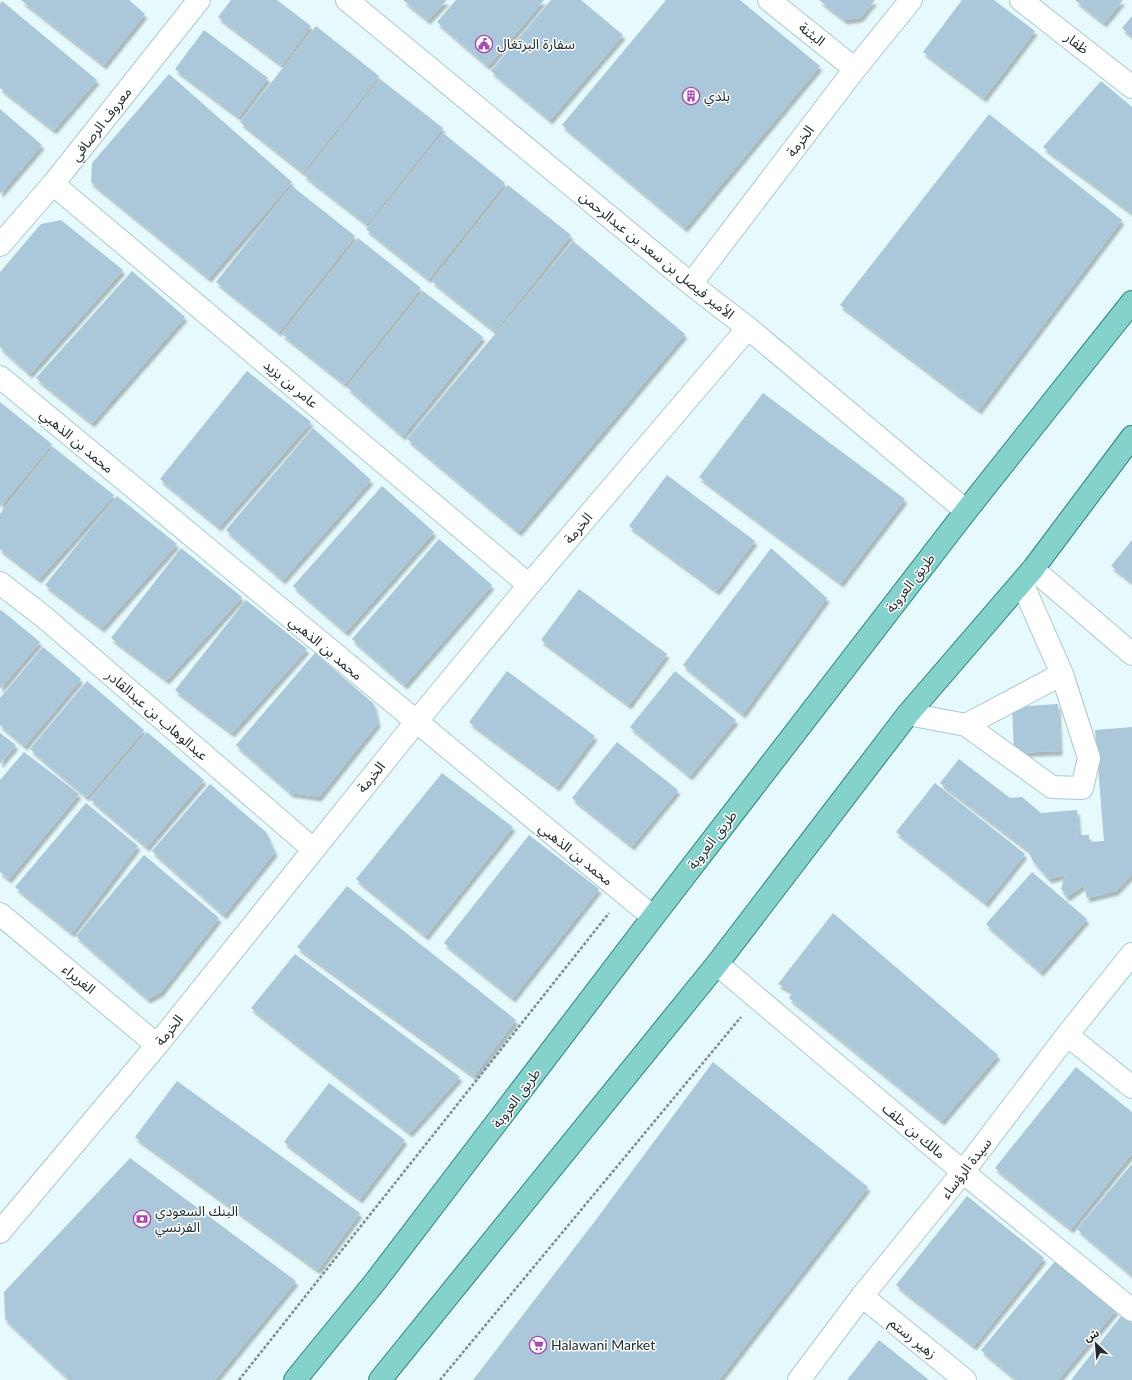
<svg xmlns="http://www.w3.org/2000/svg" width="1132" height="1380" font-family="Lato,'Noto Sans Arabic',sans-serif">
<style>
.building{fill:#aac8d9;filter:url(#shadow)}
.lines{fill:none;stroke-linecap:round;stroke-linejoin:round}
.minor-casing{stroke:#aac9cf;stroke-width:24}
.major-casing{stroke:#2d837e;stroke-width:24}
.path{stroke:#7c8b8e;stroke-width:2.5;stroke-dasharray:3 2;stroke-linecap:butt}
.minor{stroke:#fff;stroke-width:22}
.major{stroke:#85d1cb;stroke-width:22}
.labels{text-anchor:middle;stroke-width:3;stroke-linejoin:round;paint-order:stroke}
.street-label{font-size:14px;fill:#212d30;stroke:#fff}
.poi-label{font-size:14px;fill:#212d30;stroke:#fff;text-anchor:start}
</style>
<defs>
<filter id="shadow"><feDropShadow dx="2.5" dy="4.5" stdDeviation="1" flood-color="#0004"/></filter>
</defs>
<rect width="100%" height="100%" fill="#e6fafd"/>
<path class="building" d="M 21,0 L 129,0 L 145,14 L 104,65 Z
M 231,0 L 277,0 L 311,26 L 282,65 L 218,17 Z
M 403,0 L 447,0 L 428,20 Z
M 456,0 L 544,0 L 488,66 L 437,22 Z
M 551,0 L 581,0 L 623,35 L 550,120 L 491,71 Z
M 666,0 L 740,0 L 820,66 L 685,228 L 562,125 Z
M 819,0 L 875,0 L 860,18 L 845,20 Z
M 962,0 L 994,0 L 1035,31 L 984,98 L 923,52 Z
M 1075,0 L 1123,0 L 1104,23 Z
M 2,1 L 97,80 L 54,130 L 0,88 L 0,4 Z
M 1132,16 L 1132,36 L 1122,28 Z
M 316,26 L 379,76 L 303,172 L 240,122 Z
M 204,30 L 268,78 L 239,117 L 175,69 Z
M 169,74 L 292,182 L 209,278 L 91,182 L 92,163 Z
M 380,79 L 443,128 L 367,224 L 304,175 Z
M 1101,81 L 1132,107 L 1132,211 L 1131,212 L 1043,147 Z
M 0,109 L 42,145 L 0,194 Z
M 989,114 L 1122,220 L 979,410 L 840,305 Z
M 443,133 L 505,183 L 429,279 L 366,229 Z
M 508,185 L 571,235 L 495,331 L 432,281 Z
M 292,186 L 355,236 L 279,332 L 216,282 Z
M 61,220 L 123,270 L 30,374 L 0,347 L 0,272 L 41,224 Z
M 358,238 L 421,288 L 345,384 L 282,334 Z
M 573,241 L 685,334 L 519,532 L 407,439 Z
M 132,271 L 185,317 L 92,423 L 36,378 Z
M 423,291 L 483,337 L 403,436 L 347,387 Z
M 247,371 L 311,422 L 219,527 L 160,479 Z
M 763,393 L 905,499 L 841,583 L 699,477 Z
M 0,402 L 52,444 L 0,507 Z
M 313,428 L 371,480 L 283,580 L 226,530 Z
M 53,447 L 114,495 L 39,579 L 0,549 L 0,514 Z
M 667,475 L 755,541 L 717,591 L 629,526 Z
M 382,486 L 434,532 L 346,632 L 293,586 Z
M 117,496 L 177,544 L 102,628 L 45,585 Z
M 439,539 L 492,585 L 405,685 L 352,639 Z
M 1132,540 L 1132,582 L 1111,566 Z
M 181,548 L 242,597 L 167,680 L 111,638 Z
M 771,548 L 827,598 L 743,714 L 683,665 Z
M 579,589 L 667,654 L 629,705 L 541,640 Z
M 246,600 L 307,649 L 232,733 L 175,690 Z
M 1,610 L 40,642 L 0,689 L 0,611 Z
M 43,647 L 81,679 L 25,746 L 0,725 L 0,698 Z
M 315,653 L 374,704 L 378,723 L 319,797 L 291,793 L 236,745 Z
M 507,671 L 595,736 L 557,787 L 469,722 Z
M 675,671 L 736,720 L 690,776 L 630,727 Z
M 87,681 L 144,730 L 87,797 L 30,749 Z
M 1058,704 L 1060,751 L 1014,753 L 1012,707 Z
M 1132,727 L 1132,874 L 1116,891 L 1087,898 L 1084,885 L 1067,897 L 1061,889 L 1065,875 L 1049,879 L 1033,861 L 1028,850 L 940,783 L 959,759 L 1010,798 L 1022,797 L 1041,813 L 1077,810 L 1079,835 L 1089,835 L 1089,842 L 1104,841 L 1095,730 Z
M 147,732 L 204,780 L 147,847 L 90,799 Z
M 0,733 L 16,745 L 0,764 Z
M 617,742 L 678,790 L 632,846 L 572,798 Z
M 24,752 L 79,794 L 9,879 L 0,872 L 0,780 Z
M 442,773 L 513,827 L 426,936 L 356,879 Z
M 935,783 L 1025,854 L 986,903 L 896,832 Z
M 210,784 L 266,832 L 275,852 L 224,915 L 152,851 Z
M 86,803 L 138,846 L 72,933 L 15,887 Z
M 529,835 L 599,889 L 513,998 L 444,943 Z
M 144,855 L 219,918 L 161,992 L 148,999 L 76,936 Z
M 1032,872 L 1087,919 L 1041,972 L 986,924 Z
M 347,886 L 516,1020 L 474,1076 L 297,947 Z
M 833,913 L 998,1055 L 942,1121 L 789,998 L 793,992 L 778,984 Z
M 295,954 L 460,1077 L 410,1133 L 251,1008 Z
M 713,1062 L 868,1187 L 719,1380 L 473,1380 L 595,1221 Z
M 1076,1067 L 1132,1112 L 1132,1153 L 1071,1229 L 995,1168 Z
M 177,1081 L 360,1213 L 318,1270 L 135,1137 Z
M 329,1083 L 405,1140 L 360,1199 L 284,1142 Z
M 130,1158 L 296,1281 L 215,1380 L 70,1380 L 5,1319 L 4,1292 Z
M 1132,1164 L 1132,1275 L 1077,1229 Z
M 967,1196 L 1044,1258 L 974,1346 L 896,1285 Z
M 1056,1260 L 1116,1310 L 1058,1380 L 1017,1380 L 981,1350 Z
M 1122,1315 L 1132,1323 L 1132,1380 L 1071,1380 Z
M 879,1340 L 929,1380 L 847,1380 Z"/>
<g class="lines">
<defs>
<path id="minor" d="M 347,0 L 691,284 L 748,328 L 966,511
M 769,0 L 855,69
M 1021,0 L 1132,87
M 53,184 L 529,585
M 0,245 L 53,184 L 199,0
M 691,284 L 855,69 L 911,0
M 0,377 L 653,917
M 1033,569 L 1132,654
M 0,583 L 44,617 L 313,849
M 908,714 L 966,725 L 1052,787 L 1082,788 L 1089,758 L 1062,674 L 1022,583
M 966,725 L 1062,674
M 0,914 L 157,1045
M 717,964 L 963,1172 L 1132,1310
M 1067,1035 L 1132,1087
M 0,1232 L 157,1045 L 416,722 L 529,585 L 748,328
M 862,1296 L 965,1380
M 799,1380 L 862,1296 L 963,1172 L 1067,1035 L 1132,954"/>
<path id="major" d="M 295,1380 L 375,1282 L 653,917 L 966,511 L 1132,302
M 380,1380 L 717,964 L 908,714 L 1033,569 L 1132,437"/>
</defs>
<use href="#minor" class="minor-casing"/>
<use href="#major" class="major-casing"/>
<path class="path" d="M 239,1380 L 609,913
M 440,1380 L 741,1017"/>
<use href="#minor" class="minor"/>
<use href="#major" class="major"/>
</g>
<defs>
<symbol id="civic-ring" viewBox="-11 -11 22 22"><circle r="9.5" fill="#fff" stroke="#a949b1" stroke-width="1.5"/><path d="M-.6-6.5H3V-4.5H.6V-3L4-1V1h2V6H-6V1h2V-1L-.6-3ZM-1.2 2.5V6h2.4V2.5Z" fill="#a949b1"/></symbol>
<symbol id="building-ring" viewBox="-11 -11 22 22"><circle r="9.5" fill="#fff" stroke="#a949b1" stroke-width="1.5"/><path d="M-4-6H4V6H1V3H-1V6H-4ZM-2.5-4.3h1.7v1.8h-1.7ZM.8-4.3h1.7v1.8H.8ZM-2.5-1h1.7V.8h-1.7ZM.8-1h1.7V.8H.8Z" fill="#a949b1"/></symbol>
<symbol id="bank-ring" viewBox="-11 -11 22 22"><circle r="9.5" fill="#fff" stroke="#a949b1" stroke-width="1.5"/><path d="M-6-4H6V4H-6ZM0-2.3a2.3 2.3 0 1 0 0 4.6a2.3 2.3 0 1 0 0-4.6Z" fill="#a949b1"/></symbol>
<symbol id="supermarket-ring" viewBox="-11 -11 22 22"><circle r="9.5" fill="#fff" stroke="#a949b1" stroke-width="1.5"/><path d="M-6-5.5h2.5l.6 2H6L4.5 2H-2.5L-4.4-4H-6ZM-1.5 3.2a1.3 1.3 0 1 0 .1 0ZM3 3.2a1.3 1.3 0 1 0 .1 0Z" fill="#a949b1"/></symbol>
</defs>
<g fill-rule="evenodd">
<use href="#civic-ring" x="474" y="34" width="20" height="20"/>
<use href="#building-ring" x="681" y="86" width="20" height="20"/>
<use href="#bank-ring" x="132" y="1209" width="20" height="20"/>
<use href="#supermarket-ring" x="528" y="1335" width="20" height="20"/>
</g>
<g class="labels">
<g class="street-label">
<text transform="translate(812 34) rotate(38)" y="5">البثنة</text>
<text transform="translate(1077 43) rotate(38)" y="5">ظفار</text>
<text transform="translate(101 124) rotate(-52)" y="5">معروف الرصافي</text>
<text transform="translate(800 141) rotate(-53)" y="5">الخرمة</text>
<text transform="translate(657 255) rotate(39)" y="5">الأمير فيصل بن سعد بن عبدالرحمن</text>
<text transform="translate(291 384) rotate(40)" y="5">عامر بن يزيد</text>
<text transform="translate(77 441) rotate(40)" y="5">محمد بن الذهبي</text>
<text transform="translate(578 528) rotate(-50)" y="5">الخرمة</text>
<text transform="translate(910 583) rotate(-52)" y="5">طريق العروبة</text>
<text transform="translate(326 648) rotate(40)" y="5">محمد بن الذهبي</text>
<text transform="translate(157 715) rotate(41)" y="5">عبدالوهاب بن عبدالقادر</text>
<text transform="translate(371 777) rotate(-51)" y="5">الخرمة</text>
<text transform="translate(712 840) rotate(-52)" y="5">طريق العروبة</text>
<text transform="translate(576 854) rotate(39)" y="5">محمد بن الذهبي</text>
<text transform="translate(79 979) rotate(40)" y="5">الغريراء</text>
<text transform="translate(169 1030) rotate(-51)" y="5">الخرمة</text>
<text transform="translate(516 1098) rotate(-53)" y="5">طريق العروبة</text>
<text transform="translate(914 1131) rotate(40)" y="5">مالك بن خلف</text>
<text transform="translate(966 1168) rotate(-52)" y="5">سيدة الرؤساء</text>
<text transform="translate(913 1338) rotate(39)" y="5">زهير رستم</text>
</g>
<g class="poi-label">
<text x="497" y="49">سفارة البرتغال</text>
<text x="704" y="101">بلدي</text>
<text x="155" y="1216">البنك السعودي<tspan x="155" dy="16">الفرنسي</tspan></text>
<text x="551" y="1350">Halawani Market</text>
</g>
</g>
<g transform="translate(1096 1344) rotate(334)" stroke="#ffffff" stroke-width="3" paint-order="stroke">
<path d="M0-3L7 15L0 10L-7 15Z" fill="#212d30"/>
<text y="-6" font-size="11" font-weight="bold" text-anchor="middle" fill="#212d30">ش</text>
</g>
</svg>
